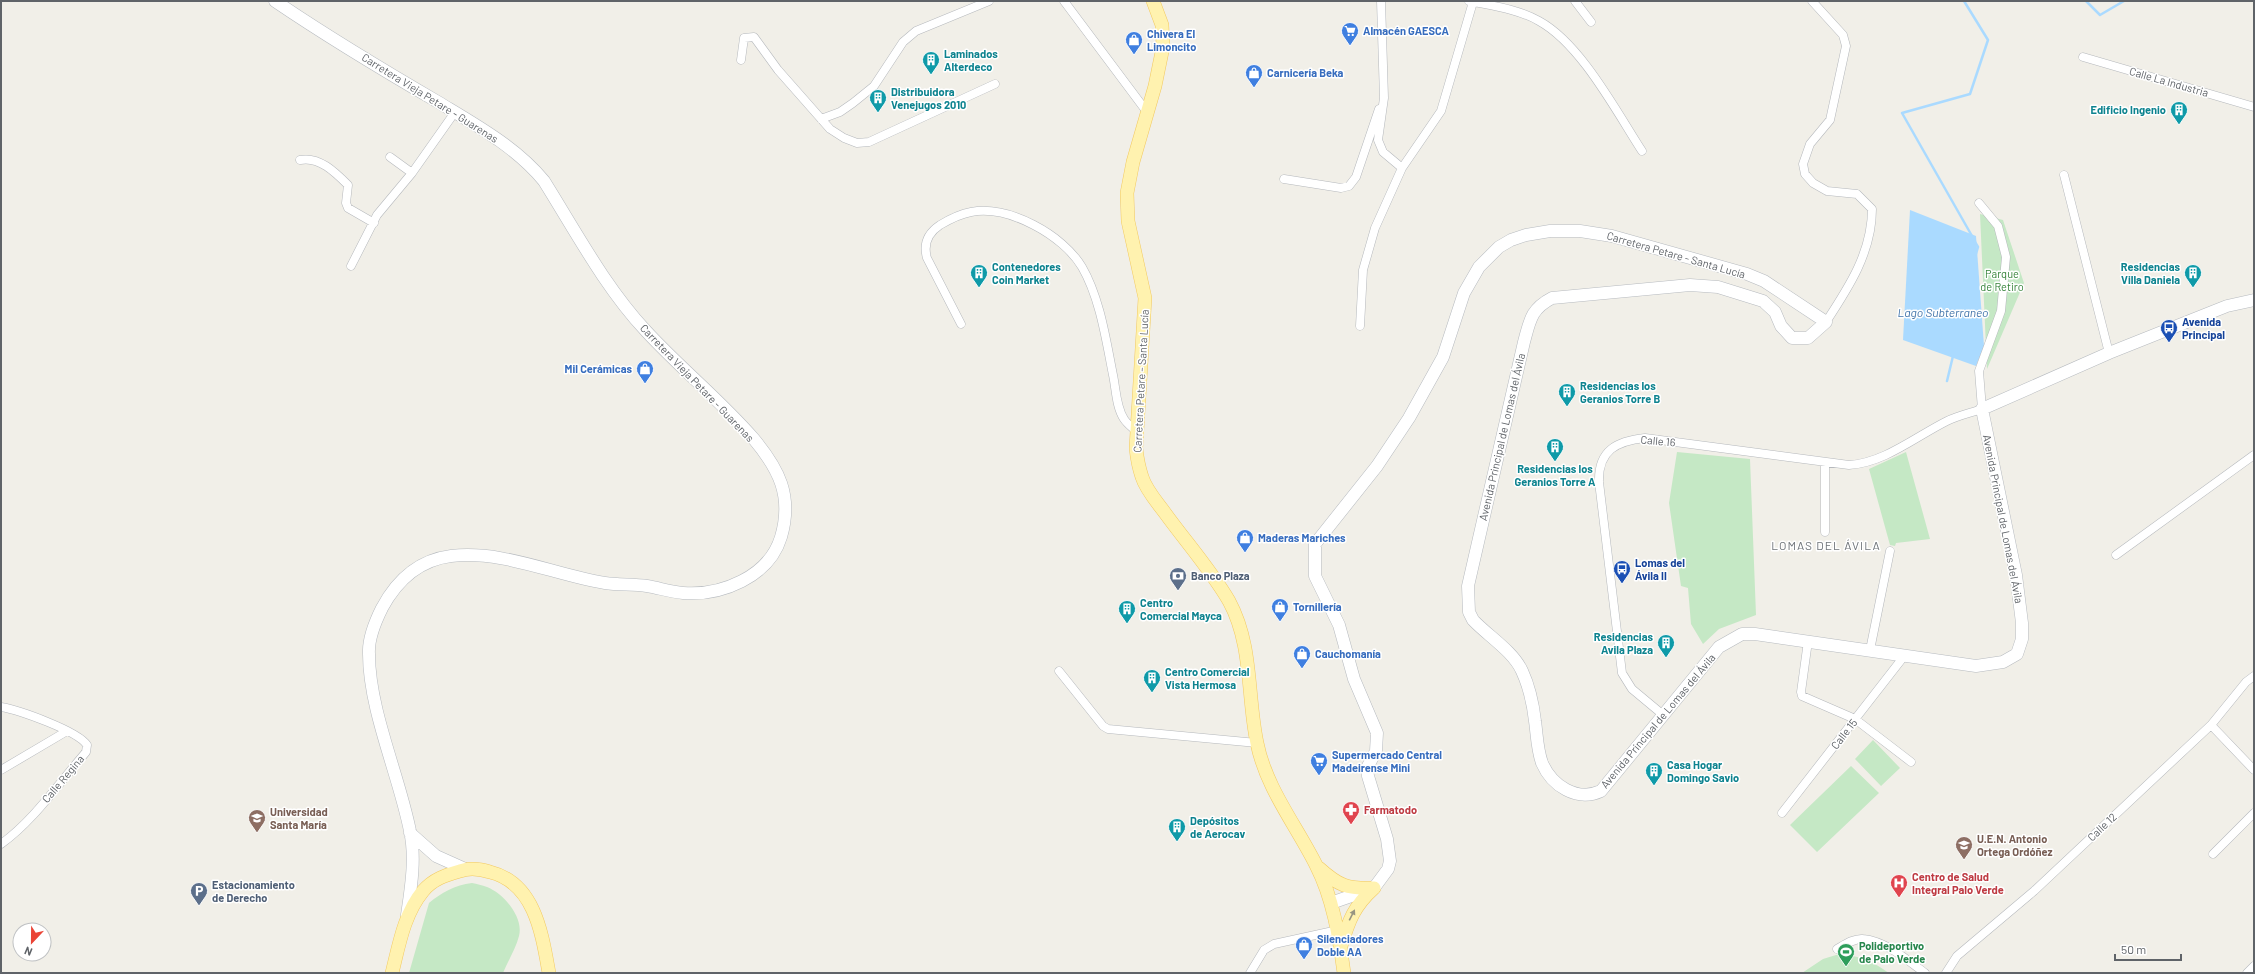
<svg xmlns="http://www.w3.org/2000/svg" width="2255" height="974" font-family="Barlow,sans-serif">
<style>
.green{fill:#c5e8c5}
.water{fill:#aadaff}
.lines{fill:none;stroke-linecap:round;stroke-linejoin:round}
.stream{stroke:#aadaff;stroke-width:2.5}
.street-casing{stroke:#b5b8bc;stroke-width:9}
.secondary-casing{stroke:#b6babf;stroke-width:13}
.primary-casing{stroke:#f2c960;stroke-width:14}
.street{stroke:#fff;stroke-width:8}
.secondary{stroke:#fff;stroke-width:12}
.primary{stroke:#fff2af;stroke-width:13}
.oneway{fill:#979581}
.labels{text-anchor:middle;stroke-width:3;stroke-linejoin:round;paint-order:stroke}
.shop-label{font-size:11px;font-weight:bold;fill:#366cbe;stroke:#fff;text-anchor:start}
.culture-label{font-size:11px;font-weight:bold;fill:#0d838f;stroke:#fff;text-anchor:start}
.street-label{font-size:11px;fill:#5f6368;stroke:#fff}
.park-label{font-size:11px;fill:#348238;stroke:#fff}
.transit-label{font-size:11px;font-weight:bold;fill:#164399;stroke:#fff;text-anchor:start}
.service-label{font-size:11px;font-weight:bold;fill:#4e5e75;stroke:#fff;text-anchor:start}
.health-label{font-size:11px;font-weight:bold;fill:#be3a42;stroke:#fff;text-anchor:start}
.education-label{font-size:11px;font-weight:bold;fill:#785e54;stroke:#fff;text-anchor:start}
.leisure-label{font-size:11px;font-weight:bold;fill:#27864d;stroke:#fff;text-anchor:start}
.water-label{font-size:12px;font-style:italic;fill:#4174aa;stroke:#fff}
.neighbourhood-label{font-size:12px;letter-spacing:1px;fill:#70757a;stroke:#fff}
</style>
<rect width="100%" height="100%" fill="#f1efe8"/>
<path class="green" d="M 1980,214 L 2003,220 L 2024,283 L 1987,369 Z
M 1677,452 L 1750,459 L 1756,615 L 1719,629 L 1703,644 L 1691,624 L 1688,588 L 1681,586 L 1669,503 Z
M 1906,452 L 1930,539 L 1896,543 L 1895,546 L 1890,545 L 1869,469 Z
M 1873,740 L 1900,768 L 1881,786 L 1855,759 Z
M 1851,766 L 1879,793 L 1817,852 L 1790,825 Z
M 472,883 C 477,884 482,885 487,887 C 503,893 524,917 519,936 C 516,948 508,961 503,973 L 409,973 L 429,903 C 441,893 455,885 472,883 Z
M 1836,955 C 1860,955 1870,960 1889,973 L 1802,973 L 1823,959 Z"/>
<path class="water" d="M 1910,210 L 1976,236 L 1984,346 L 1976,366 L 1903,340 Z"/>
<g class="lines">
<path class="stream" d="M 1964,1 L 1988,40 L 1970,94 L 1902,113 L 1972,236
M 2086,1 L 2100,15 L 2124,1
M 1975,242 L 1978,247 L 1976,254
M 1947,381 L 1953,356"/>
<defs>
<path id="street" d="M 1064,1 L 1147,112
M 1381,1 L 1384,98 L 1378,140 L 1383,152 L 1402,168
M 1469,1 C 1493,6 1518,9 1539,21 C 1581,44 1616,111 1642,151
M 1575,1 L 1591,22
M 1812,1 L 1843,35 L 1846,46 L 1830,120 L 1810,144 L 1803,164 L 1805,174 L 1813,183 L 1827,191 L 1857,194 L 1872,209 C 1872,252 1849,287 1826,322
M 2083,57 L 2254,107
M 741,60 L 744,38 L 754,37 L 778,70 L 830,129 L 844,138 L 857,143 L 869,142 L 995,84
M 821,119 L 840,112 L 853,103 L 874,86 L 903,42 L 916,31 L 989,1
M 390,157 L 412,173
M 300,160 C 319,156 335,172 348,185 L 346,203 L 348,208 L 374,223
M 2064,175 L 2109,353
M 1284,179 L 1341,188 L 1349,186 L 1356,177 L 1379,109
M 351,266 L 377,215 L 412,173 L 455,112
M 961,324 L 927,258 C 923,244 928,233 940,225 C 950,219 960,214 971,212 C 1009,205 1063,235 1082,267 C 1100,298 1106,340 1113,375 C 1116,389 1116,407 1124,419 C 1127,424 1133,428 1137,432
M 1360,326 L 1363,270 L 1375,228 L 1402,168 L 1441,111 L 1473,2
M 1825,462 L 1825,532
M 2116,555 L 2254,455
M 1808,641 L 1801,692 L 1802,696 L 1855,719 L 1911,762
M 1870,650 L 1890,551
M 1059,671 L 1103,726 L 1108,729 L 1257,743
M 1,707 C 19,710 78,731 87,745 L 86,752 L 81,758 C 56,787 32,822 1,844
M 1662,714 L 1632,689 L 1622,673 L 1599,482 C 1598,450 1617,441 1645,438 L 1849,465 C 1884,463 1915,437 1947,421 C 1957,416 1970,413 1982,409 L 1979,371 L 2001,311 L 2006,257 L 1998,226 L 1979,203
M 2211,725 L 2254,770
M 1,770 L 67,731
M 1782,813 L 1905,655
M 2213,854 L 2254,813
M 1837,949 C 1844,945 1854,938 1863,939 C 1886,941 1907,960 1925,973
M 1250,973 L 1264,950 L 1274,944 L 1338,930
M 1946,973 L 1957,956 L 2034,891 L 2211,725 L 2246,682 L 2254,676
M 2247,973 L 2254,966"/>
<path id="secondary" d="M 275,1 C 328,37 383,70 438,102 C 476,125 516,147 544,181 C 576,232 605,287 646,331 C 680,368 720,400 753,438 C 779,469 793,496 781,537 C 769,577 721,596 683,593 C 671,592 659,588 647,586 C 634,584 619,585 605,583 C 554,575 504,550 451,556 C 419,560 397,580 382,608 C 375,622 368,639 369,654 C 369,710 399,775 410,831 C 416,858 411,888 407,915
M 410,833 L 436,856 L 465,869
M 1331,903 L 1374,888 L 1388,869 L 1390,861 L 1387,839 L 1368,776 L 1367,768 L 1376,751 L 1377,733 L 1354,679 L 1339,625 L 1315,576 L 1315,544 L 1377,466 L 1409,418 L 1443,357 L 1464,293 L 1479,267 L 1499,247 L 1511,240 L 1526,235 L 1550,231 L 1580,231 L 1612,236 L 1747,274 L 1764,281 L 1826,322 L 1808,338 L 1792,338 L 1781,326 L 1775,312 L 1763,301 L 1718,287 L 1690,285 L 1552,298 C 1531,309 1530,320 1524,342 L 1468,586 L 1469,612 L 1473,620 C 1488,636 1513,651 1522,671 C 1529,686 1533,704 1535,721 C 1537,735 1537,749 1542,763 C 1552,786 1577,802 1601,791 L 1719,647 L 1742,634 L 1755,634 L 1976,666 L 2003,662 L 2017,654 L 2022,639 L 2022,623 L 2016,575 L 1982,409 L 2109,353 L 2227,306 L 2254,300"/>
<path id="primary" d="M 1153,1 L 1162,25 L 1163,47 L 1155,86 L 1133,162 L 1127,193 L 1128,221 L 1145,298 L 1136,448 C 1137,458 1139,468 1142,477 C 1146,490 1157,502 1165,513 C 1186,542 1211,570 1229,601 C 1253,645 1247,696 1257,743 C 1266,788 1296,825 1316,865 C 1333,898 1339,936 1344,973
M 1319,868 C 1339,886 1347,889 1374,888
M 1341,946 C 1349,920 1354,906 1374,888
M 392,973 C 399,945 404,914 423,891 C 433,879 446,875 460,871 C 469,868 480,869 490,872 C 535,883 542,934 549,973"/>
</defs>
<use href="#street" class="street-casing"/>
<use href="#secondary" class="secondary-casing"/>
<use href="#primary" class="primary-casing"/>
<use href="#street" class="street"/>
<use href="#secondary" class="secondary"/>
<use href="#primary" class="primary"/>
</g>
<defs><path id="oneway-solid" d="M-6-.8H1V-3.2L6.5 0L1 3.2V.8H-6Z"/></defs>
<use class="oneway" href="#oneway-solid" transform="translate(1352 915) rotate(-63)"/>
<defs>
<symbol id="supermarket-pin" viewBox="-11 -11 22 30"><path d="M0 17L-7.5 6A9.5 9.5 0 1 1 7.5 6Z" fill="#3f7fe0" stroke="#fff"/><path d="M-6-5.5h2.5l.6 2H6L4.5 2H-2.5L-4.4-4H-6ZM-1.5 3.2a1.3 1.3 0 1 0 .1 0ZM3 3.2a1.3 1.3 0 1 0 .1 0Z" fill="#fff"/></symbol>
<symbol id="shop-pin" viewBox="-11 -11 22 30"><path d="M0 17L-7.5 6A9.5 9.5 0 1 1 7.5 6Z" fill="#3f7fe0" stroke="#fff"/><path d="M-5-2.5h2.3a2.7 3.5 0 0 1 5.4 0H5L5.5 6h-11ZM-1.5-2.5h3a1.5 2.3 0 0 0-3 0Z" fill="#fff"/></symbol>
<symbol id="building-pin" viewBox="-11 -11 22 30"><path d="M0 17L-7.5 6A9.5 9.5 0 1 1 7.5 6Z" fill="#0f9aa8" stroke="#fff"/><path d="M-4-6H4V6H1V3H-1V6H-4ZM-2.5-4.3h1.7v1.8h-1.7ZM.8-4.3h1.7v1.8H.8ZM-2.5-1h1.7V.8h-1.7ZM.8-1h1.7V.8H.8Z" fill="#fff"/></symbol>
<symbol id="bus-pin" viewBox="-11 -11 22 30"><path d="M0 17L-7.5 6A9.5 9.5 0 1 1 7.5 6Z" fill="#1a4fb4" stroke="#fff"/><path d="M-5-6H5V4H4V6H2V4H-2V6H-4V4H-5ZM-3.5-4V0h7V-4ZM-3.5 1.2v1.5H-2V1.2ZM2 1.2v1.5H3.5V1.2Z" fill="#fff"/></symbol>
<symbol id="bank-pin" viewBox="-11 -11 22 30"><path d="M0 17L-7.5 6A9.5 9.5 0 1 1 7.5 6Z" fill="#5c6f8a" stroke="#fff"/><path d="M-6-4H6V4H-6ZM0-2.3a2.3 2.3 0 1 0 0 4.6a2.3 2.3 0 1 0 0-4.6Z" fill="#fff"/></symbol>
<symbol id="pharmacy-pin" viewBox="-11 -11 22 30"><path d="M0 17L-7.5 6A9.5 9.5 0 1 1 7.5 6Z" fill="#e0444e" stroke="#fff"/><path d="M-2-6h4v4h4v4h-4v4h-4v-4h-4v-4h4Z" fill="#fff"/></symbol>
<symbol id="university-pin" viewBox="-11 -11 22 30"><path d="M0 17L-7.5 6A9.5 9.5 0 1 1 7.5 6Z" fill="#8d6e63" stroke="#fff"/><path d="M0-5L7-2L0 1L-7-2ZM-4 1L0 2.5L4 1V4Q0 6-4 4Z" fill="#fff"/></symbol>
<symbol id="school-pin" viewBox="-11 -11 22 30"><path d="M0 17L-7.5 6A9.5 9.5 0 1 1 7.5 6Z" fill="#8d6e63" stroke="#fff"/><path d="M0-5L7-2L0 1L-7-2ZM-4 1L0 2.5L4 1V4Q0 6-4 4Z" fill="#fff"/></symbol>
<symbol id="hospital-pin" viewBox="-11 -11 22 30"><path d="M0 17L-7.5 6A9.5 9.5 0 1 1 7.5 6Z" fill="#e0444e" stroke="#fff"/><path d="M-5-5h3v3.5h4V-5h3V5h-3V1.5h-4V5h-3Z" fill="#fff"/></symbol>
<symbol id="parking-pin" viewBox="-11 -11 22 30"><path d="M0 17L-7.5 6A9.5 9.5 0 1 1 7.5 6Z" fill="#5c6f8a" stroke="#fff"/><path d="M-3.5-5.5H1a3.5 3.5 0 0 1 0 7H-1V5.5H-3.5ZM-1-3.4V-.6H.8a1.4 1.4 0 0 0 0-2.8Z" fill="#fff"/></symbol>
<symbol id="stadium-pin" viewBox="-11 -11 22 30"><path d="M0 17L-7.5 6A9.5 9.5 0 1 1 7.5 6Z" fill="#2e9e5b" stroke="#fff"/><path d="M0-5a6.5 5 0 1 0 0 10a6.5 5 0 1 0 0-10ZM-3.5-1.8h7v3.6h-7Z" fill="#fff"/></symbol>
</defs>
<g fill-rule="evenodd">
<use href="#supermarket-pin" x="1340" y="21" width="20" height="27"/>
<use href="#shop-pin" x="1124" y="30" width="20" height="27"/>
<use href="#building-pin" x="921" y="50" width="20" height="27"/>
<use href="#shop-pin" x="1244" y="63" width="20" height="27"/>
<use href="#building-pin" x="868" y="88" width="20" height="27"/>
<use href="#building-pin" x="2169" y="100" width="20" height="27"/>
<use href="#building-pin" x="969" y="263" width="20" height="27"/>
<use href="#building-pin" x="2183" y="263" width="20" height="27"/>
<use href="#bus-pin" x="2159" y="318" width="20" height="27"/>
<use href="#shop-pin" x="635" y="359" width="20" height="27"/>
<use href="#building-pin" x="1557" y="382" width="20" height="27"/>
<use href="#building-pin" x="1545" y="437" width="20" height="27"/>
<use href="#shop-pin" x="1235" y="528" width="20" height="27"/>
<use href="#bus-pin" x="1612" y="559" width="20" height="27"/>
<use href="#bank-pin" x="1168" y="566" width="20" height="27"/>
<use href="#shop-pin" x="1270" y="597" width="20" height="27"/>
<use href="#building-pin" x="1117" y="599" width="20" height="27"/>
<use href="#building-pin" x="1656" y="633" width="20" height="27"/>
<use href="#shop-pin" x="1292" y="644" width="20" height="27"/>
<use href="#building-pin" x="1142" y="668" width="20" height="27"/>
<use href="#supermarket-pin" x="1309" y="751" width="20" height="27"/>
<use href="#building-pin" x="1644" y="761" width="20" height="27"/>
<use href="#pharmacy-pin" x="1341" y="800" width="20" height="27"/>
<use href="#university-pin" x="247" y="808" width="20" height="27"/>
<use href="#building-pin" x="1167" y="817" width="20" height="27"/>
<use href="#school-pin" x="1954" y="835" width="20" height="27"/>
<use href="#hospital-pin" x="1889" y="873" width="20" height="27"/>
<use href="#parking-pin" x="189" y="881" width="20" height="27"/>
<use href="#shop-pin" x="1294" y="935" width="20" height="27"/>
<use href="#stadium-pin" x="1836" y="942" width="20" height="27"/>
</g>
<g class="labels">
<g class="shop-label">
<text x="1363" y="35">Almacén GAESCA</text>
<text x="1147" y="38">Chivera El<tspan x="1147" dy="13">Limoncito</tspan></text>
<text x="1267" y="77">Carnicería Beka</text>
<text x="632" y="373" text-anchor="end">Mil Cerámicas</text>
<text x="1258" y="542">Maderas Mariches</text>
<text x="1293" y="611">Tornillería</text>
<text x="1315" y="658">Cauchomanía</text>
<text x="1332" y="759">Supermercado Central<tspan x="1332" dy="13">Madeirense Mini</tspan></text>
<text x="1317" y="943">Silenciadores<tspan x="1317" dy="13">Doble AA</tspan></text>
</g>
<g class="culture-label">
<text x="944" y="58">Laminados<tspan x="944" dy="13">Alterdeco</tspan></text>
<text x="891" y="96">Distribuidora<tspan x="891" dy="13">Venejugos 2010</tspan></text>
<text x="2166" y="114" text-anchor="end">Edificio Ingenio</text>
<text x="992" y="271">Contenedores<tspan x="992" dy="13">Coin Market</tspan></text>
<text x="2180" y="271" text-anchor="end">Residencias<tspan x="2180" dy="13">Villa Daniela</tspan></text>
<text x="1580" y="390">Residencias los<tspan x="1580" dy="13">Geranios Torre B</tspan></text>
<text x="1555" y="473" text-anchor="middle">Residencias los<tspan x="1555" dy="13">Geranios Torre A</tspan></text>
<text x="1140" y="607">Centro<tspan x="1140" dy="13">Comercial Mayca</tspan></text>
<text x="1653" y="641" text-anchor="end">Residencias<tspan x="1653" dy="13">Avila Plaza</tspan></text>
<text x="1165" y="676">Centro Comercial<tspan x="1165" dy="13">Vista Hermosa</tspan></text>
<text x="1667" y="769">Casa Hogar<tspan x="1667" dy="13">Domingo Savio</tspan></text>
<text x="1190" y="825">Depósitos<tspan x="1190" dy="13">de Aerocav</tspan></text>
</g>
<g class="street-label">
<text transform="translate(2169 82) rotate(16)" y="4">Calle La Industria</text>
<text transform="translate(430 98) rotate(32)" y="4">Carretera Vieja Petare - Guarenas</text>
<text transform="translate(1676 255) rotate(16)" y="4">Carretera Petare - Santa Lucía</text>
<text transform="translate(1141 381) rotate(-87)" y="4">Carretera Petare - Santa Lucía</text>
<text transform="translate(697 383) rotate(46)" y="4">Carretera Vieja Petare - Guarenas</text>
<text transform="translate(1502 437) rotate(-77)" y="4">Avenida Principal de Lomas del Ávila</text>
<text transform="translate(1658 441) rotate(5)" y="4">Calle 16</text>
<text transform="translate(2003 519) rotate(79)" y="4">Avenida Principal de Lomas del Ávila</text>
<text transform="translate(1658 721) rotate(-50)" y="4">Avenida Principal de Lomas del Ávila</text>
<text transform="translate(1844 734) rotate(-52)" y="4">Calle 15</text>
<text transform="translate(63 779) rotate(-50)" y="4">Calle Regina</text>
<text transform="translate(2102 827) rotate(-43)" y="4">Calle 12</text>
</g>
<g class="park-label">
<text x="2002" y="278">Parque<tspan x="2002" dy="13">de Retiro</tspan></text>
</g>
<g class="transit-label">
<text x="2182" y="326">Avenida<tspan x="2182" dy="13">Principal</tspan></text>
<text x="1635" y="567">Lomas del<tspan x="1635" dy="13">Ávila II</tspan></text>
</g>
<g class="service-label">
<text x="1191" y="580">Banco Plaza</text>
<text x="212" y="889">Estacionamiento<tspan x="212" dy="13">de Derecho</tspan></text>
</g>
<g class="health-label">
<text x="1364" y="814">Farmatodo</text>
<text x="1912" y="881">Centro de Salud<tspan x="1912" dy="13">Integral Palo Verde</tspan></text>
</g>
<g class="education-label">
<text x="270" y="816">Universidad<tspan x="270" dy="13">Santa María</tspan></text>
<text x="1977" y="843">U.E.N. Antonio<tspan x="1977" dy="13">Ortega Ordóñez</tspan></text>
</g>
<g class="leisure-label">
<text x="1859" y="950">Polideportivo<tspan x="1859" dy="13">de Palo Verde</tspan></text>
</g>
<g class="water-label">
<text x="1943" y="317">Lago Subterraneo</text>
</g>
<g class="neighbourhood-label">
<text x="1826" y="550">LOMAS DEL ÁVILA</text>
</g>
</g>
<rect width="2255" height="974" fill="none" stroke="#5f6368" stroke-width="4"/>
<g transform="translate(32 942) rotate(202)"><circle r="19" fill="#ffffff" stroke="#bfc1c3"/>
<path d="M0-3L7 15L0 10L-7 15Z" fill="#ea4335"/>
<text y="-6" font-size="11" font-weight="bold" text-anchor="middle" fill="#5f6368">N</text>
</g>
<path d="M2115 954v6h66v-6" fill="none" stroke="#5f6368" stroke-width="2"/>
<text x="2121" y="954" font-size="12" fill="#5f6368" stroke="#ffffff" stroke-width="3" paint-order="stroke">50 m</text>
</svg>
